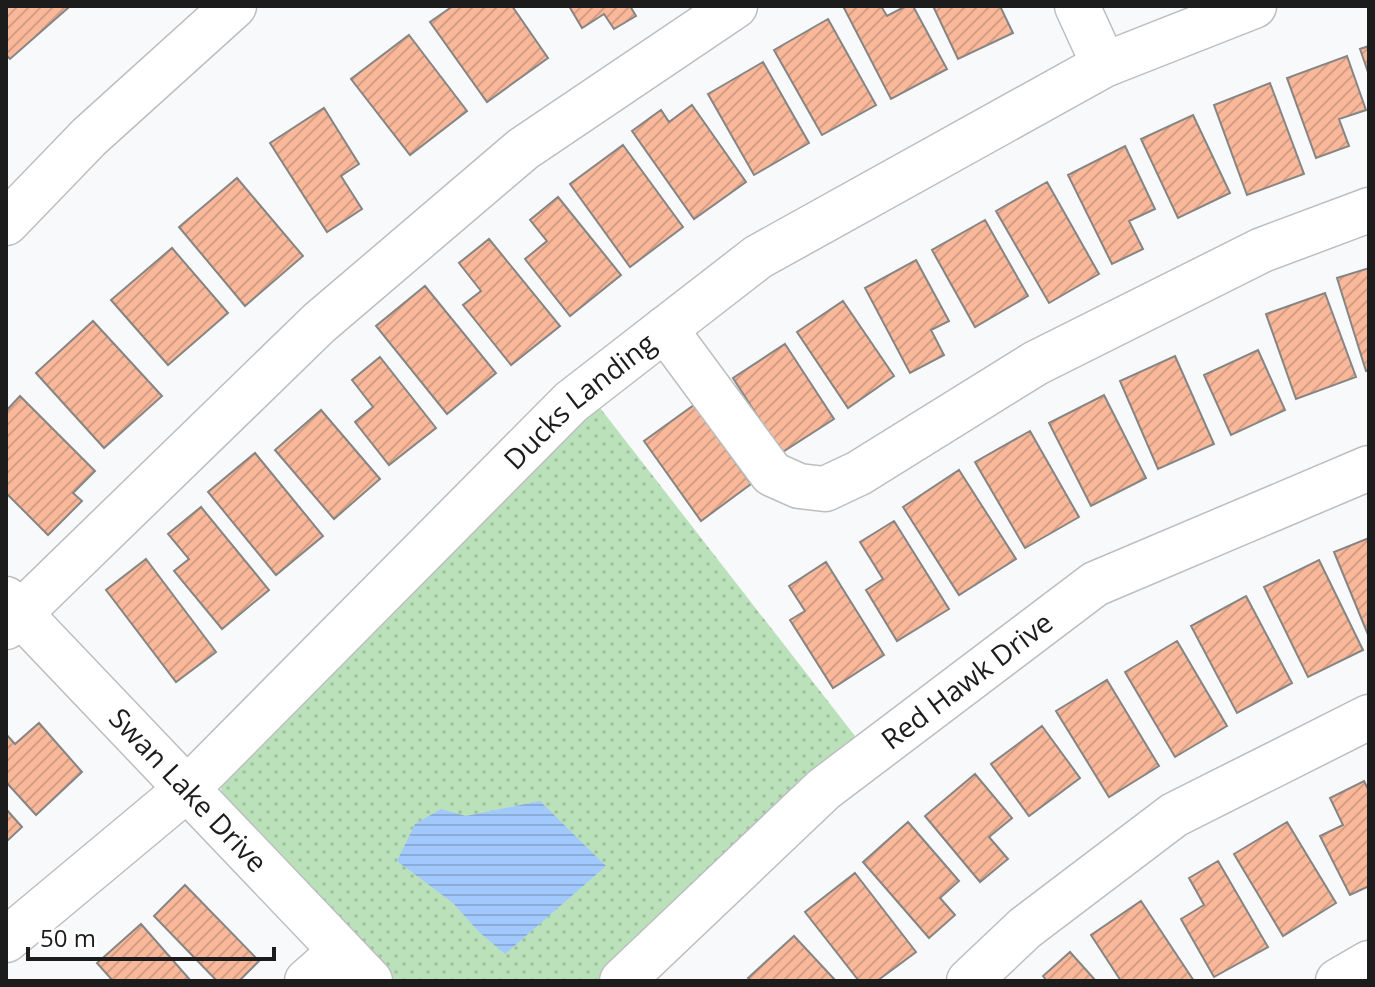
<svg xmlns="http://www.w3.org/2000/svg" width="1375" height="987" font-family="'Open Sans',sans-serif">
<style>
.park{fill:url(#park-dots)}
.water{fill:url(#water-rules)}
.building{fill:url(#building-hatch);stroke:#878583;stroke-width:2}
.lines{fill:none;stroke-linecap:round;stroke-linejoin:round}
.minor-casing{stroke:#bcbec0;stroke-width:47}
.minor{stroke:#fff;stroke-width:44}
.labels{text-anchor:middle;stroke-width:8;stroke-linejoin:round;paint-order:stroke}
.street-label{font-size:28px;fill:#1c1c1d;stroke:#fff}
</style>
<defs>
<pattern id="park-dots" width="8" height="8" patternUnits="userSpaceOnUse" patternTransform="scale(2)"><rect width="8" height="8" fill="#bbe1ba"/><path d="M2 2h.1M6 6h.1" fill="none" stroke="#a0c09f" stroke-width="1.8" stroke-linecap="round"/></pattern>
<pattern id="water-rules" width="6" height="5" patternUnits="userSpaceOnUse" patternTransform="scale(2)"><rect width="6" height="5" fill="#a2c9fe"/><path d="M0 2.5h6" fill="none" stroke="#8bacd9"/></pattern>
<pattern id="building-hatch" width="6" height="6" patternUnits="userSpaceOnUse" patternTransform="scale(2)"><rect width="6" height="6" fill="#f9b89a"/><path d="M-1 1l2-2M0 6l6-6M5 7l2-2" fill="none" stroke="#d59e84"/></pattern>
</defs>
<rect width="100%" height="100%" fill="#f7f9fb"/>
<path class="park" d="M 597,404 L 855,736 L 604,981 L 396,981 L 229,805 L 221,791 L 224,763 Z"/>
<path class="water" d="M 540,801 L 606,866 L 505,954 L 479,932 L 453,903 L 397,861 L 415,824 L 441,809 L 466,816 Z"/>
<path class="building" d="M 6,6 L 66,6 L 68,8 L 10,59 L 6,55 Z
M 453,6 L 512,6 L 548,58 L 487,102 L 430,22 Z
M 569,6 L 630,6 L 636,16 L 614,29 L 604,14 L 582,28 Z
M 843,6 L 881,6 L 887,16 L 906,6 L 913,6 L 947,69 L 891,99 Z
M 933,6 L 1000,6 L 1013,33 L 958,59 Z
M 828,19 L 876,105 L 822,135 L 774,50 Z
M 409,35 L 467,111 L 410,155 L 351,79 Z
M 1369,46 L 1369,75 L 1360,49 Z
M 1347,56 L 1366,110 L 1339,119 L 1349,146 L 1316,158 L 1287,78 Z
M 763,62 L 809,143 L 754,175 L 708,94 Z
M 1270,83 L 1304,174 L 1247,195 L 1214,105 Z
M 692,105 L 746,182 L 694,219 L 632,131 L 661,110 L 669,122 Z
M 324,108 L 359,164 L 341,176 L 362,209 L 327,232 L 270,143 Z
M 1193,115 L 1230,193 L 1178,218 L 1141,139 Z
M 623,145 L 683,227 L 630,267 L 570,184 Z
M 1125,146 L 1155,209 L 1129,221 L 1143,249 L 1112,264 L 1068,175 Z
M 237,178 L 303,256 L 245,306 L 179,227 Z
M 1047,182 L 1099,274 L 1049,303 L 996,211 Z
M 558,197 L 621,275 L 570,316 L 525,259 L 547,241 L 530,220 Z
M 985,220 L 1028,296 L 975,327 L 932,250 Z
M 489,239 L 560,326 L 511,365 L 463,305 L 481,291 L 459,263 Z
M 172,248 L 228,313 L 168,365 L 111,300 Z
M 916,260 L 949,321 L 931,330 L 944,355 L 910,373 L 865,288 Z
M 1369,268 L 1369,370 L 1366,371 L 1337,278 Z
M 425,286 L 496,373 L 447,414 L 376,326 Z
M 1325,293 L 1356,377 L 1296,399 L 1266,314 Z
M 843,301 L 894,376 L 848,408 L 797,332 Z
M 93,321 L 162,396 L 104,448 L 36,373 Z
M 785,344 L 834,419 L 781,453 L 733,378 Z
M 1258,350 L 1285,410 L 1231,435 L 1204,375 Z
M 1175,356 L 1214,444 L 1158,469 L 1120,381 Z
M 380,357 L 436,428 L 389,465 L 355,422 L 373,407 L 352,380 Z
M 1104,395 L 1146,478 L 1091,506 L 1049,423 Z
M 20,396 L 95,471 L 73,493 L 82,501 L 48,535 L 6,493 L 6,411 Z
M 694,405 L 751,484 L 701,521 L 644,441 Z
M 321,410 L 380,479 L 334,519 L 275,450 Z
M 1030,431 L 1079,517 L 1025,548 L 975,462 Z
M 255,453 L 323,536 L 276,575 L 208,492 Z
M 959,470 L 1016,559 L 959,595 L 903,507 Z
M 201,507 L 269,590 L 222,629 L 174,571 L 189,559 L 168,534 Z
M 894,521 L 949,609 L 897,641 L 866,590 L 883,579 L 860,542 Z
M 1369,538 L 1369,637 L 1334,552 Z
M 146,559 L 216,652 L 176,682 L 106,590 Z
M 1319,560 L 1363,650 L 1308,677 L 1264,587 Z
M 826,562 L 884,655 L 833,688 L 790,620 L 805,611 L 789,586 Z
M 1246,596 L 1292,683 L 1237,713 L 1191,626 Z
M 1177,641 L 1227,726 L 1175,757 L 1125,672 Z
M 1107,680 L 1159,766 L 1109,797 L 1056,711 Z
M 39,723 L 82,772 L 36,815 L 6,782 L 6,734 L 15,744 Z
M 1042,726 L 1080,778 L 1029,816 L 991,764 Z
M 975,774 L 1012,818 L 989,837 L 1008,859 L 980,882 L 925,816 Z
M 1364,781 L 1369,791 L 1369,886 L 1350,895 L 1320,836 L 1343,825 L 1330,798 Z
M 6,809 L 22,827 L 6,842 Z
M 908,822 L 959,881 L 940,898 L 955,915 L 929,938 L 863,862 Z
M 1287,822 L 1336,903 L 1283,936 L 1234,854 Z
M 1218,861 L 1268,947 L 1214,977 L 1181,919 L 1204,905 L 1189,878 Z
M 855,873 L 916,952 L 877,981 L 859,981 L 805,912 Z
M 185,885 L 259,961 L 239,981 L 217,981 L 154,916 Z
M 1141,901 L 1194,981 L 1121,981 L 1091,935 Z
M 141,924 L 191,981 L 113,981 L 97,963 Z
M 794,936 L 836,981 L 751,981 L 748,978 Z
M 1070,952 L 1096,981 L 1047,981 L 1043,976 Z"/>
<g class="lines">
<defs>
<g id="minor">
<path d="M 1077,6 L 1104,65"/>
<path d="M 6,223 L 89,137 L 234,6"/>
<path d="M 665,329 L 772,474 L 799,486 L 825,489 L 859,473 L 1036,363 L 1262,250 L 1369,210"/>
<path id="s1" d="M 6,599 L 370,981"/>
<path d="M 6,627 L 319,323 L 523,149 L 735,6"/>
<path id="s2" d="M 6,940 L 187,789 L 571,402 L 758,257 L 1104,65 L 1254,6"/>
<path d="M 307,981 L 341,951"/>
<path id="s3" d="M 622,981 L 824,789 L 1095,584 L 1369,468"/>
<path d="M 969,981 L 1025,928 L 1174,815 L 1369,717"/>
<path d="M 1338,981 L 1369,963"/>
</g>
</defs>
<use href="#minor" class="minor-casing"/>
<use href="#minor" class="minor"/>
</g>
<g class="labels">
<g class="street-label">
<text dy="10" stroke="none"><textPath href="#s2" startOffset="788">Ducks Landing</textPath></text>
<text dy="10" stroke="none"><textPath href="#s3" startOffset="458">Red Hawk Drive</textPath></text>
<text dy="10" stroke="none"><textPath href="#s1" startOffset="264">Swan Lake Drive</textPath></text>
</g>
</g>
<rect width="1375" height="987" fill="none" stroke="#1c1c1d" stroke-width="16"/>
<path d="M28 947v12h246v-12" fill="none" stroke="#1c1c1d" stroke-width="4"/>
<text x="40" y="947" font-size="24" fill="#1c1c1d" stroke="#ffffff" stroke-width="6" paint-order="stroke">50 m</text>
</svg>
